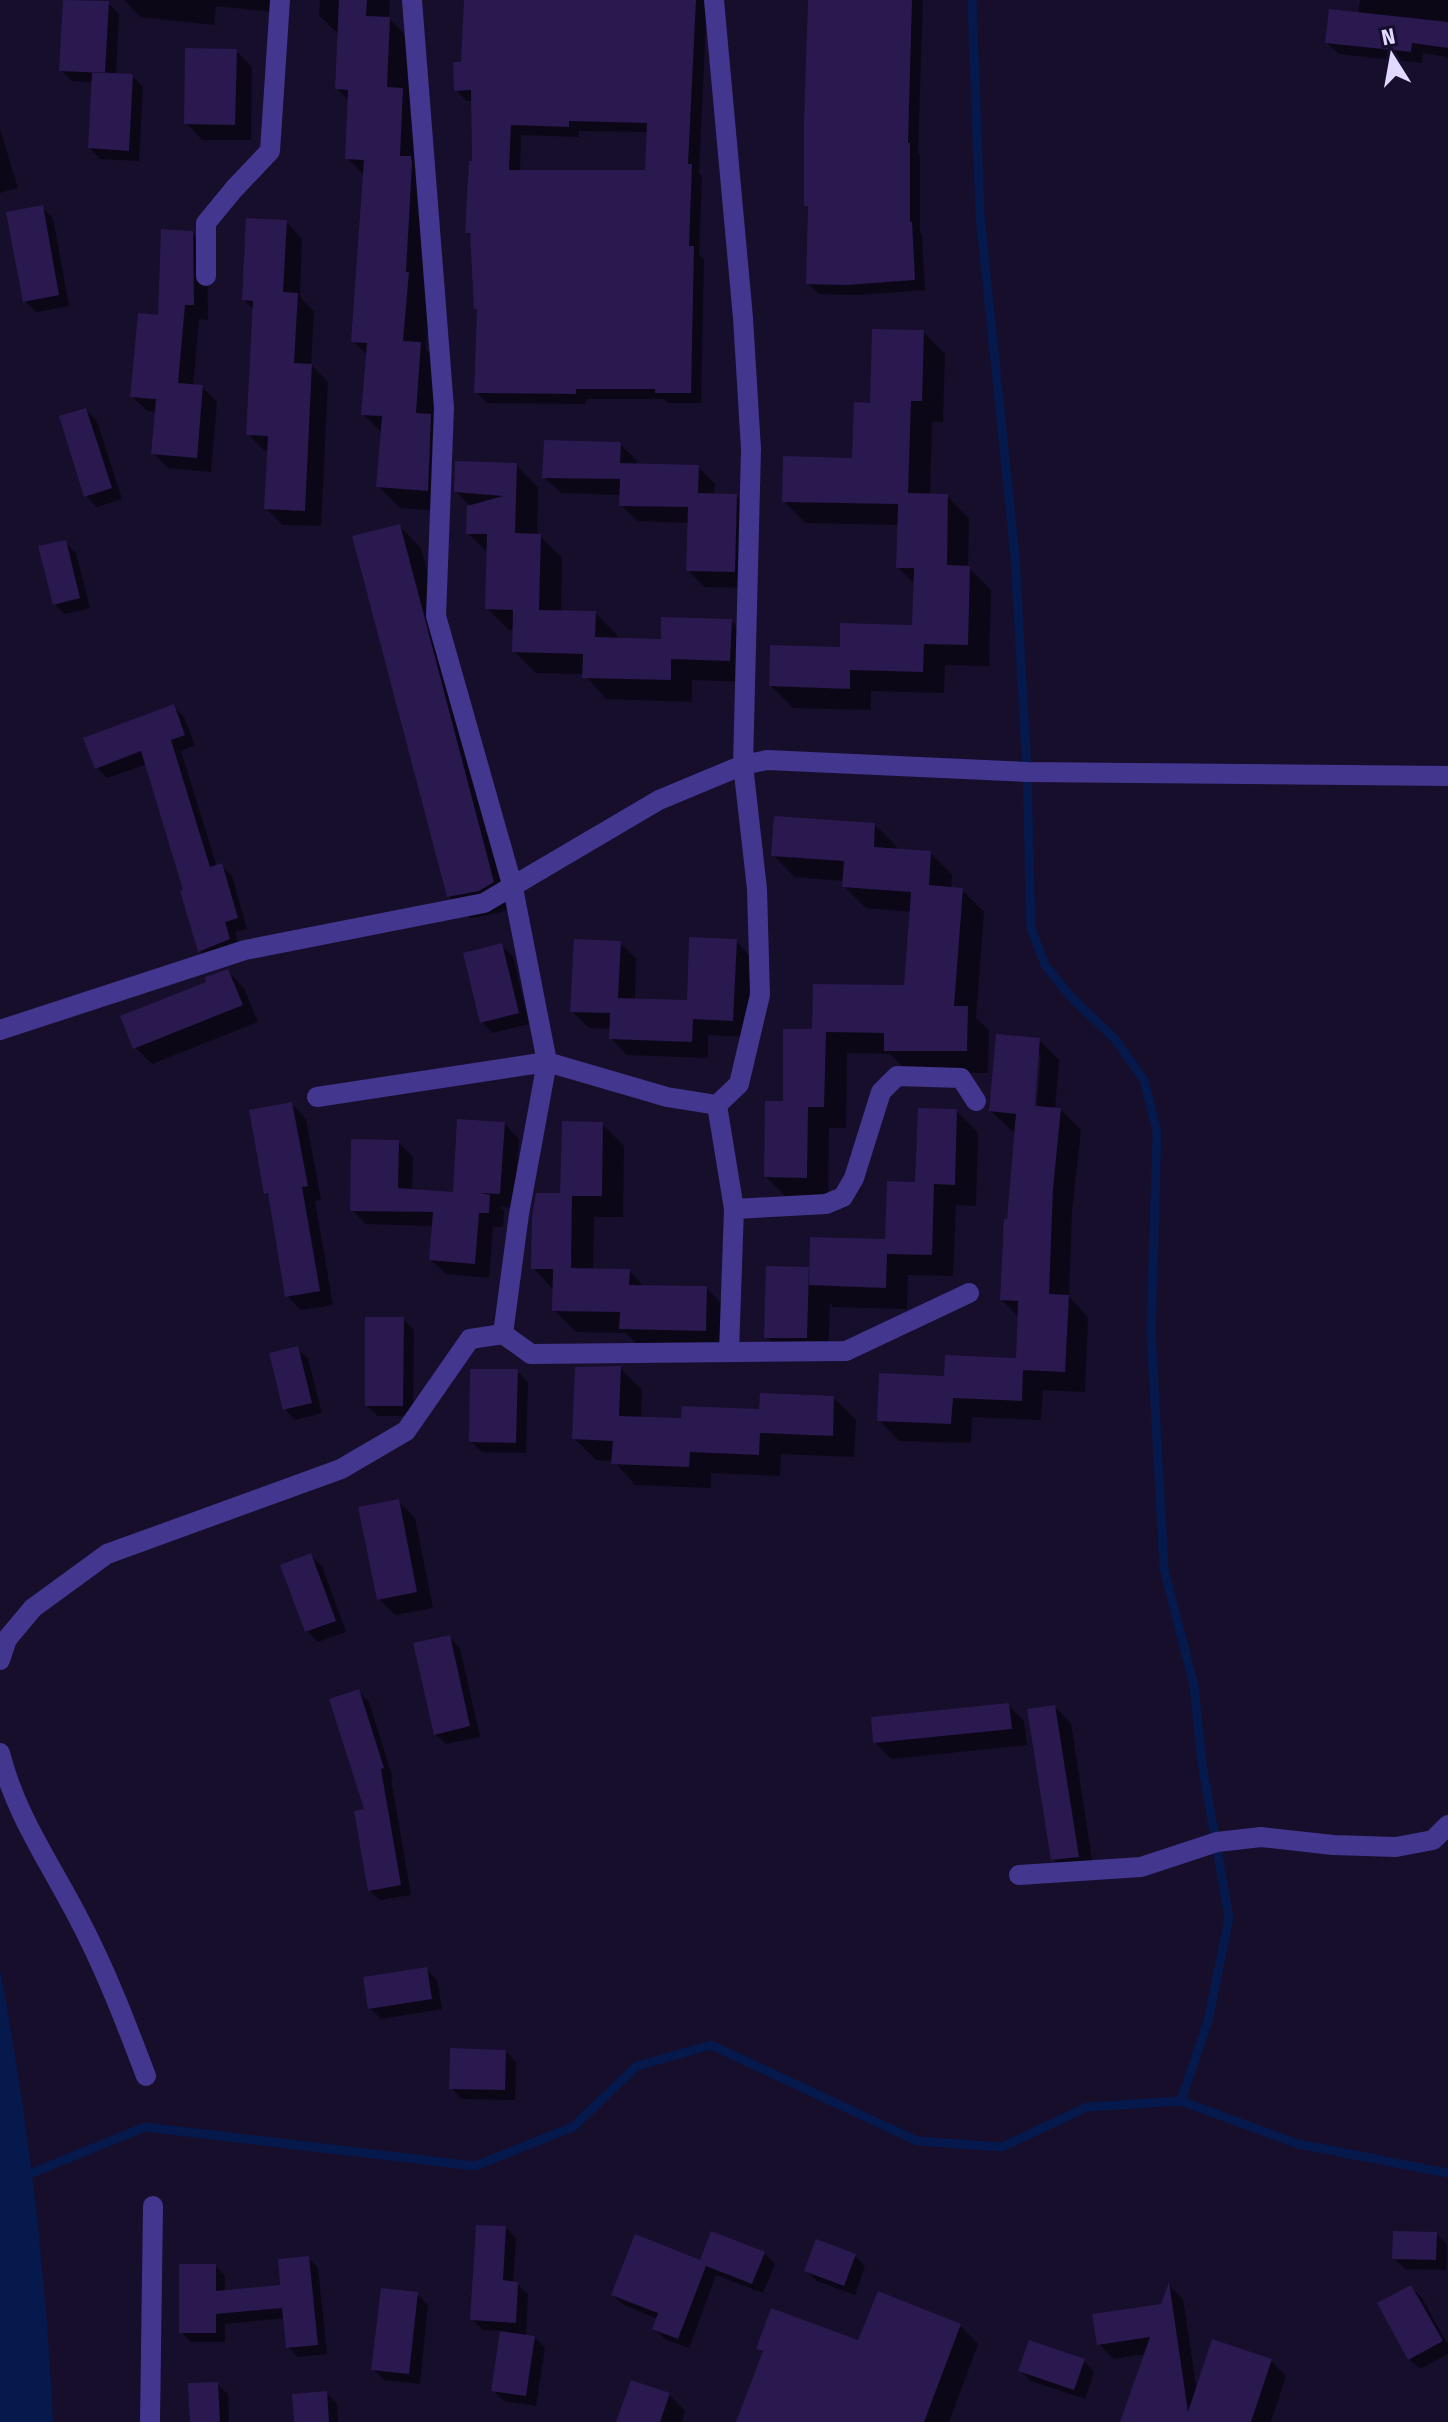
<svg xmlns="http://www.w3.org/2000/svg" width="1448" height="2422" font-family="'Fira Sans Condensed',sans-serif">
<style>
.water{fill:#06194c}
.shadow{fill:#0007;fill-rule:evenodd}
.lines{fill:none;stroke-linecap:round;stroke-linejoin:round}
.stream{stroke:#06194c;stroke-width:9}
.building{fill:#29194e;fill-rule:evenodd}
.street{stroke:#42368e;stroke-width:20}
</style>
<rect width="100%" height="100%" fill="#160e2b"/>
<path class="water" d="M 0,1969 C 28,2119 46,2270 53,2422 L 0,2422 Z"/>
<path class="shadow" d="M 124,0 L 285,0 L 283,13 L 216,6 L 214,25 L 140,17 Z
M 320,0 L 390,0 L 389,18 L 411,41 L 409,97 L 424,112 L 430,296 L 426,349 L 442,366 L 449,512 L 400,508 L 378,486 L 382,433 L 363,414 L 368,356 L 353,341 L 365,176 L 347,158 L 350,102 L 337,89 L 339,35 L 319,15 Z
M 466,0 L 707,0 L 699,173 L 702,177 L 699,255 L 704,259 L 701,403 L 668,403 L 664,399 L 586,399 L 586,404 L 487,403 L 476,392 L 479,311 L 472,237 L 467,232 L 474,163 L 473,101 L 467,101 L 456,90 L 463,64 ZM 579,131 L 648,132 L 647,172 L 520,172 L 521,135 L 579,137 Z
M 810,0 L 923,0 L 918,153 L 920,156 L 920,232 L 922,235 L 925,290 L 858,295 L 819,294 L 808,283 L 810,209 L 806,205 Z
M 1360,0 L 1448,0 L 1448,57 L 1423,53 L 1422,63 L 1339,54 L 1327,43 L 1358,14 Z
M 108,3 L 119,14 L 116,75 L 132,76 L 143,87 L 139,161 L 100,159 L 90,148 L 93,82 L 72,81 L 61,70 Z
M 236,51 L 252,67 L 251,140 L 202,140 L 186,123 Z
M 0,129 L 18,188 L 0,193 Z
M 42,207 L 53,218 L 69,306 L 36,312 L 25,301 Z
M 286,222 L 302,239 L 300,297 L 314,311 L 311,365 L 328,382 L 321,526 L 283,525 L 266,508 L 269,451 L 265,451 L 248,434 L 255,311 L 244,300 Z
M 192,233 L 207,248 L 208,320 L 199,319 L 193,386 L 202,387 L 217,402 L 211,472 L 168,468 L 153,453 L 157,412 L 147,411 L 132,396 Z
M 923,332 L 945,354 L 943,422 L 932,422 L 930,496 L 947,496 L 969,518 L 968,567 L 991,590 L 989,666 L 945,665 L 944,693 L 871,691 L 871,710 L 793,708 L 771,686 L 842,649 L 914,627 L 915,584 L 898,567 L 899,525 L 806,523 L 784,501 L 854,460 L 872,405 Z
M 86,410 L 97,421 L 122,499 L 97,507 L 86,496 Z
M 620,444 L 637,461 L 636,466 L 698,467 L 715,484 L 714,496 L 736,496 L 753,513 L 751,588 L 704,587 L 688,570 L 689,523 L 638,521 L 621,505 L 621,495 L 561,493 L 544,477 Z
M 516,465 L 538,487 L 537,536 L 540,536 L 562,558 L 561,612 L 595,613 L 617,635 L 617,640 L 663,641 L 731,621 L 753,643 L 751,682 L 692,680 L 692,702 L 606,699 L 584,674 L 536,673 L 514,651 L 514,630 L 509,630 L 487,608 L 489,554 L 468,533 L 471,507 L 456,492 Z
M 399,526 L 421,548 L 515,904 L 502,912 L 471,918 L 449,896 Z
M 65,542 L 76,553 L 90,608 L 65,614 L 54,604 Z
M 173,706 L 184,717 L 195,745 L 181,751 L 217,867 L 222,866 L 232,876 L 247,929 L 235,932 L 240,950 L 210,961 L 200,951 L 185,891 L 147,764 L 107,778 L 97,768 Z
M 875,825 L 897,847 L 896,851 L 930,853 L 952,875 L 951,889 L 962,890 L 984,912 L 976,1018 L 989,1030 L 988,1073 L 908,1072 L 890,1054 L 847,1053 L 846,1128 L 829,1128 L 828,1199 L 788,1199 L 766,1177 L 785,1103 L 814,1031 L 906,987 L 912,912 L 866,908 L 844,886 L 844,881 L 795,877 L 773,855 Z
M 736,941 L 752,958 L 749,1037 L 708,1035 L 708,1058 L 627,1055 L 611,1038 L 611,1029 L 589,1028 L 572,1011 L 620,943 L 636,959 L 635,1000 L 689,1002 Z
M 502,946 L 513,956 L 529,1024 L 492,1033 L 482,1022 Z
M 228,971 L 244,988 L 258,1022 L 152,1064 L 135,1047 L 209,983 Z
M 1039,1040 L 1059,1060 L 1055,1110 L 1061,1110 L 1081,1130 L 1072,1210 L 1069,1297 L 1088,1317 L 1085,1392 L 1043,1390 L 1041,1420 L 972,1417 L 971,1443 L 899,1441 L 879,1420 L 946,1378 L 1017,1360 L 1019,1317 L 1002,1300 L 1016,1131 L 1012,1131 L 991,1111 ZM 1037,1055 L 1041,1055 L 1036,1116 L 1032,1116 Z
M 292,1104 L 306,1119 L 321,1200 L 315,1201 L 333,1305 L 301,1310 L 287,1296 L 271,1198 L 266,1193 Z
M 956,1111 L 978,1133 L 976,1206 L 956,1205 L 953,1276 L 908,1275 L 907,1309 L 833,1307 L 830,1303 L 828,1360 L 788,1359 L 766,1337 L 808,1269 L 811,1272 L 887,1241 Z
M 505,1124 L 519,1139 L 514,1208 L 500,1207 L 504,1211 L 503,1227 L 493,1227 L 489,1278 L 446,1274 L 431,1260 L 434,1226 L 366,1224 L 352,1210 L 398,1142 L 413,1157 L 412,1191 L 454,1194 Z
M 602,1124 L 624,1146 L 623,1217 L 594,1217 L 593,1271 L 629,1271 L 645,1287 L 706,1288 L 728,1310 L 727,1352 L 643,1350 L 626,1333 L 576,1332 L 554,1310 L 554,1290 L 533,1268 L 562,1195 Z
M 403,1319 L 414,1330 L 413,1416 L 378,1416 L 367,1406 Z
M 297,1348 L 308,1359 L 322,1413 L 295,1420 L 285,1409 Z
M 620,1368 L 642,1390 L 641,1419 L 683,1421 L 834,1398 L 856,1420 L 854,1457 L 781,1454 L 780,1476 L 711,1473 L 711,1488 L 635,1485 L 614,1461 L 596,1460 L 574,1438 Z
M 517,1371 L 528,1382 L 526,1453 L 482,1452 L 471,1442 Z
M 399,1502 L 415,1518 L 433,1608 L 395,1615 L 379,1599 Z
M 311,1556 L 322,1566 L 346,1632 L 318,1642 L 307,1631 Z
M 449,1637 L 460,1648 L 480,1737 L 446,1744 L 435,1734 Z
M 358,1691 L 369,1702 L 393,1779 L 391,1779 L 411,1895 L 380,1900 L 369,1890 L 367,1810 Z
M 1008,1705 L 1024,1721 L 1027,1745 L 891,1759 L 875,1742 Z
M 1055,1707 L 1071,1723 L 1094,1873 L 1069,1876 L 1053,1859 Z
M 426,1969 L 437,1980 L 442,2009 L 381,2019 L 370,2008 Z
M 505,2051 L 516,2062 L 515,2100 L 462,2099 L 451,2088 Z
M 506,2228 L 516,2239 L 513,2283 L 517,2284 L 528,2294 L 526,2336 L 534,2337 L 545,2348 L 536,2406 L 504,2401 L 494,2391 L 502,2331 L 483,2330 L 472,2319 Z
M 1436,2234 L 1447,2244 L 1446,2270 L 1405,2269 L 1394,2258 Z
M 764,2253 L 775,2264 L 763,2293 L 716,2275 L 689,2348 L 665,2339 L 654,2328 L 658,2319 L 624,2305 L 613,2295 L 701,2262 Z
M 855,2256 L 865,2266 L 855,2295 L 817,2281 L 807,2271 Z
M 308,2258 L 318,2268 L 327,2354 L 298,2357 L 288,2347 L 285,2318 L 225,2324 L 225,2342 L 191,2342 L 181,2332 L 215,2266 L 225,2276 L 225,2293 L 282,2287 Z
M 1170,2286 L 1183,2299 L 1197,2391 L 1213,2341 L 1271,2361 L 1286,2376 L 1271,2422 L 1122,2422 L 1146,2354 L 1114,2359 L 1099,2344 L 1163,2306 Z
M 1411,2287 L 1422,2298 L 1448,2345 L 1448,2354 L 1420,2369 L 1409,2359 Z
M 417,2294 L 428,2305 L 420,2384 L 384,2380 L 373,2369 Z
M 960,2326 L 978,2344 L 949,2422 L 739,2422 L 764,2354 L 759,2349 L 859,2342 Z
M 1084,2361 L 1094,2372 L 1085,2399 L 1031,2381 L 1020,2370 Z
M 217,2384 L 228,2394 L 229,2422 L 192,2422 Z
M 326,2393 L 337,2404 L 338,2422 L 296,2422 Z
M 669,2395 L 685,2411 L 682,2422 L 636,2422 Z"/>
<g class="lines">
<path class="stream" d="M 972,0 L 980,215 L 1015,556 L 1027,772 L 1031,928 L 1045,965 L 1071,997 L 1115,1039 L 1144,1080 L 1157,1132 L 1151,1332 L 1164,1569 L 1194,1686 L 1202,1763 L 1229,1918 L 1208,2021 L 1181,2101
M 0,2186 L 145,2127 L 475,2166 L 573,2127 L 637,2066 L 711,2045 L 917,2141 L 1002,2147 L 1087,2107 L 1181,2101 L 1298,2144 L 1448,2173"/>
</g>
<path class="building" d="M 63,0 L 109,1 L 105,73 L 59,71 Z
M 339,0 L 367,0 L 366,16 L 390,17 L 387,87 L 403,88 L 400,156 L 411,156 L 412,164 L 406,272 L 409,272 L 403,341 L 421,342 L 416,413 L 431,414 L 428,491 L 376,487 L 382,416 L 361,415 L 367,343 L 351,342 L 364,160 L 345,159 L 348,90 L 335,89 Z
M 464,0 L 696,0 L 688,164 L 692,164 L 689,246 L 694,246 L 691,393 L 655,393 L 655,389 L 576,389 L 576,394 L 474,393 L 477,309 L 474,309 L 470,233 L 465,233 L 469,161 L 472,161 L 471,90 L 454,91 L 453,62 L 461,62 ZM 569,121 L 647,123 L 645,170 L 509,170 L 511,125 L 569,127 Z
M 808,0 L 912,0 L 908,143 L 910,143 L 910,222 L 912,222 L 915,280 L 846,285 L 806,284 L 808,206 L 804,206 L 804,120 Z
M 1329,9 L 1448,22 L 1448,48 L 1412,43 L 1411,52 L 1325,43 Z
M 185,48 L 237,49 L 235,125 L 184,124 Z
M 92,72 L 133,74 L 129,151 L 88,148 Z
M 43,205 L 59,295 L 23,302 L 6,212 Z
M 246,218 L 287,220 L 283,292 L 298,293 L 294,363 L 312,364 L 305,511 L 264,509 L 268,436 L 246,435 L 253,301 L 242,300 Z
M 161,229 L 193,231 L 194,305 L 185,305 L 178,383 L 203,385 L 197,458 L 151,454 L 156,399 L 130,397 L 138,313 L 158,315 Z
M 872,329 L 924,330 L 922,401 L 911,401 L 908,493 L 948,494 L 947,565 L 970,566 L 968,645 L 924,644 L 923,672 L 850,670 L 850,689 L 769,686 L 770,645 L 840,647 L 840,623 L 912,625 L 914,568 L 896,568 L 898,504 L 782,502 L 783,456 L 852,458 L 854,402 L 870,403 Z
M 86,408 L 112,488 L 84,497 L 59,416 Z
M 544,440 L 621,442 L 620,463 L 699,465 L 698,493 L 737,494 L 735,572 L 686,571 L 688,507 L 619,506 L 620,479 L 542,478 Z
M 455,461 L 517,463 L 515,533 L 541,534 L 539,610 L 596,611 L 595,637 L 661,639 L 661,617 L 732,619 L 730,661 L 671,659 L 671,680 L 582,678 L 583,654 L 512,652 L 513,610 L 485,609 L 487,534 L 466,534 L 467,506 L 503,496 L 454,492 Z
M 400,524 L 494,882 L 479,891 L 447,897 L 352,536 Z
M 66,540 L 80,598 L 53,605 L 38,546 Z
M 174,704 L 185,735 L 171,740 L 210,867 L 222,863 L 238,918 L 225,922 L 230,939 L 198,952 L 180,891 L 183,890 L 141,751 L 95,769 L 83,738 Z
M 774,816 L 875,823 L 874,847 L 931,851 L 929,885 L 963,888 L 954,1006 L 968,1006 L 967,1051 L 884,1051 L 884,1033 L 826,1032 L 824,1107 L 808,1107 L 807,1178 L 764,1177 L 765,1101 L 783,1101 L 783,1029 L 812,1029 L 813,984 L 904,985 L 911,892 L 842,887 L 844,861 L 771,856 Z
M 689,937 L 737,939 L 733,1021 L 693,1019 L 692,1042 L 609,1039 L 610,1013 L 570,1012 L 574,939 L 621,941 L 618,998 L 687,1000 Z
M 502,943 L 519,1013 L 480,1023 L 463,953 Z
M 228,969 L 243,1005 L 133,1049 L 120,1016 L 206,982 L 205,977 Z
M 996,1034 L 1040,1038 L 1035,1106 L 1061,1108 L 1053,1189 L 1049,1294 L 1069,1295 L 1065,1372 L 1023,1370 L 1022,1401 L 953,1398 L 951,1424 L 877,1421 L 879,1373 L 944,1376 L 945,1355 L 1016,1358 L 1018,1301 L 1000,1300 L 1004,1219 L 1007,1219 L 1016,1114 L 989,1111 Z
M 292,1102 L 308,1186 L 302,1187 L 320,1291 L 285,1297 L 268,1193 L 264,1194 L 249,1110 Z
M 918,1108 L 957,1109 L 955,1185 L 934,1184 L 932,1255 L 887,1254 L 886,1288 L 809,1285 L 810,1237 L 885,1239 L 887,1181 L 915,1182 Z
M 457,1119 L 505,1122 L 500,1194 L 480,1193 L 490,1195 L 489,1213 L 479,1213 L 475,1264 L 429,1260 L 433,1212 L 350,1211 L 351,1139 L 399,1140 L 398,1188 L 453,1192 Z
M 562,1121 L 603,1122 L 602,1196 L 572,1196 L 571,1268 L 630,1269 L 629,1285 L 707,1286 L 706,1331 L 619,1329 L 620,1312 L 552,1311 L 553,1269 L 531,1269 L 532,1217 L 536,1193 L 560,1193 Z
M 766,1266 L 809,1267 L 807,1338 L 764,1338 Z
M 365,1317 L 404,1317 L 403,1406 L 365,1406 Z
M 298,1346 L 312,1403 L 283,1410 L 269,1353 Z
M 621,1366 L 619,1416 L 681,1418 L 682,1406 L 759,1409 L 760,1393 L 834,1396 L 833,1436 L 760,1433 L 759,1455 L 690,1452 L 689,1467 L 611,1464 L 613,1441 L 572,1439 L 575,1367 Z
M 470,1369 L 518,1369 L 516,1443 L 469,1442 Z
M 399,1499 L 417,1592 L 377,1600 L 358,1507 Z
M 311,1553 L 336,1621 L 305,1632 L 280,1565 Z
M 450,1635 L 470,1726 L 434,1735 L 413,1643 Z
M 359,1689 L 384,1768 L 381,1769 L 401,1885 L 368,1891 L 354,1811 L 364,1809 L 329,1699 Z
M 1009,1703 L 1012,1729 L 873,1743 L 871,1717 Z
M 1055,1705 L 1079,1857 L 1051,1860 L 1027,1709 Z
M 427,1967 L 432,1999 L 368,2009 L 363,1977 Z
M 450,2048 L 506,2050 L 505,2090 L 449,2089 Z
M 476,2225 L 506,2226 L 503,2280 L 518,2282 L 516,2323 L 470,2320 Z
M 711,2231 L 765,2252 L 752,2284 L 706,2266 L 678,2339 L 652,2329 L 658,2313 L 611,2295 L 635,2234 L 700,2260 Z
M 1393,2231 L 1437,2232 L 1436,2260 L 1392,2259 Z
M 816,2239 L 856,2254 L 844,2286 L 804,2271 Z
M 309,2256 L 318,2345 L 286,2348 L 282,2308 L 216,2314 L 216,2333 L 179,2333 L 179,2264 L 216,2264 L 216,2291 L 280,2285 L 278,2259 Z
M 1169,2282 L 1188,2412 L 1212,2339 L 1272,2359 L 1251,2422 L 1120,2422 L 1150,2337 L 1097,2345 L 1092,2314 L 1161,2304 Z
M 1411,2285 L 1443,2341 L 1408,2360 L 1377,2303 Z
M 381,2288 L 418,2292 L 409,2374 L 371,2370 Z
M 878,2291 L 961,2324 L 924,2422 L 736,2422 L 763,2351 L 756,2349 L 771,2308 L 858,2340 Z
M 500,2331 L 535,2336 L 526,2396 L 491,2391 Z
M 1029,2340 L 1085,2359 L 1074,2390 L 1018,2371 Z
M 631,2380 L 670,2393 L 660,2422 L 616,2422 Z
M 218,2382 L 220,2422 L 190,2422 L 188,2383 Z
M 327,2391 L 329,2422 L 294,2422 L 292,2394 Z"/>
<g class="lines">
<path class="street" d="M 206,276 L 206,223 L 234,189 L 270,151 L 280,0
M 0,1030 L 245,950 L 484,903 L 659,800 L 743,765 L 767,760 L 1027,772 L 1448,776
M 317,1097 L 547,1062 L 667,1097 L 717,1105 L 739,1084 L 760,995 L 757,889 L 743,765 L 751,449 L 743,318 L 714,0
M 717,1105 L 734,1209 L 729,1352
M 734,1209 L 826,1204 L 843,1197 L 854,1178 L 881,1092 L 897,1076 L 961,1078 L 976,1101
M 503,1334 L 531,1354 L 846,1351 L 969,1293
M 0,1660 L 7,1639 L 33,1608 L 107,1554 L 341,1469 L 406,1431 L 470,1339 L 503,1334 L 519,1214 L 547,1062 L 513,888 L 436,616 L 444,408 L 412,0
M 0,1753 C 16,1818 55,1870 84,1929 C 108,1976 127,2026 146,2076
M 1019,1875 L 1141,1867 L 1217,1842 L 1261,1837 L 1333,1845 L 1396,1847 L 1433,1840 L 1448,1825
M 150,2422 L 153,2206"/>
</g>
<g transform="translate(1392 56) rotate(349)" stroke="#160e2b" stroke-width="6" paint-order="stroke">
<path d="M0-6L14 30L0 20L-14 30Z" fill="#e1d9ff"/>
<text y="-12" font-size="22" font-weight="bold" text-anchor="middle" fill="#e1d9ff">N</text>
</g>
</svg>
